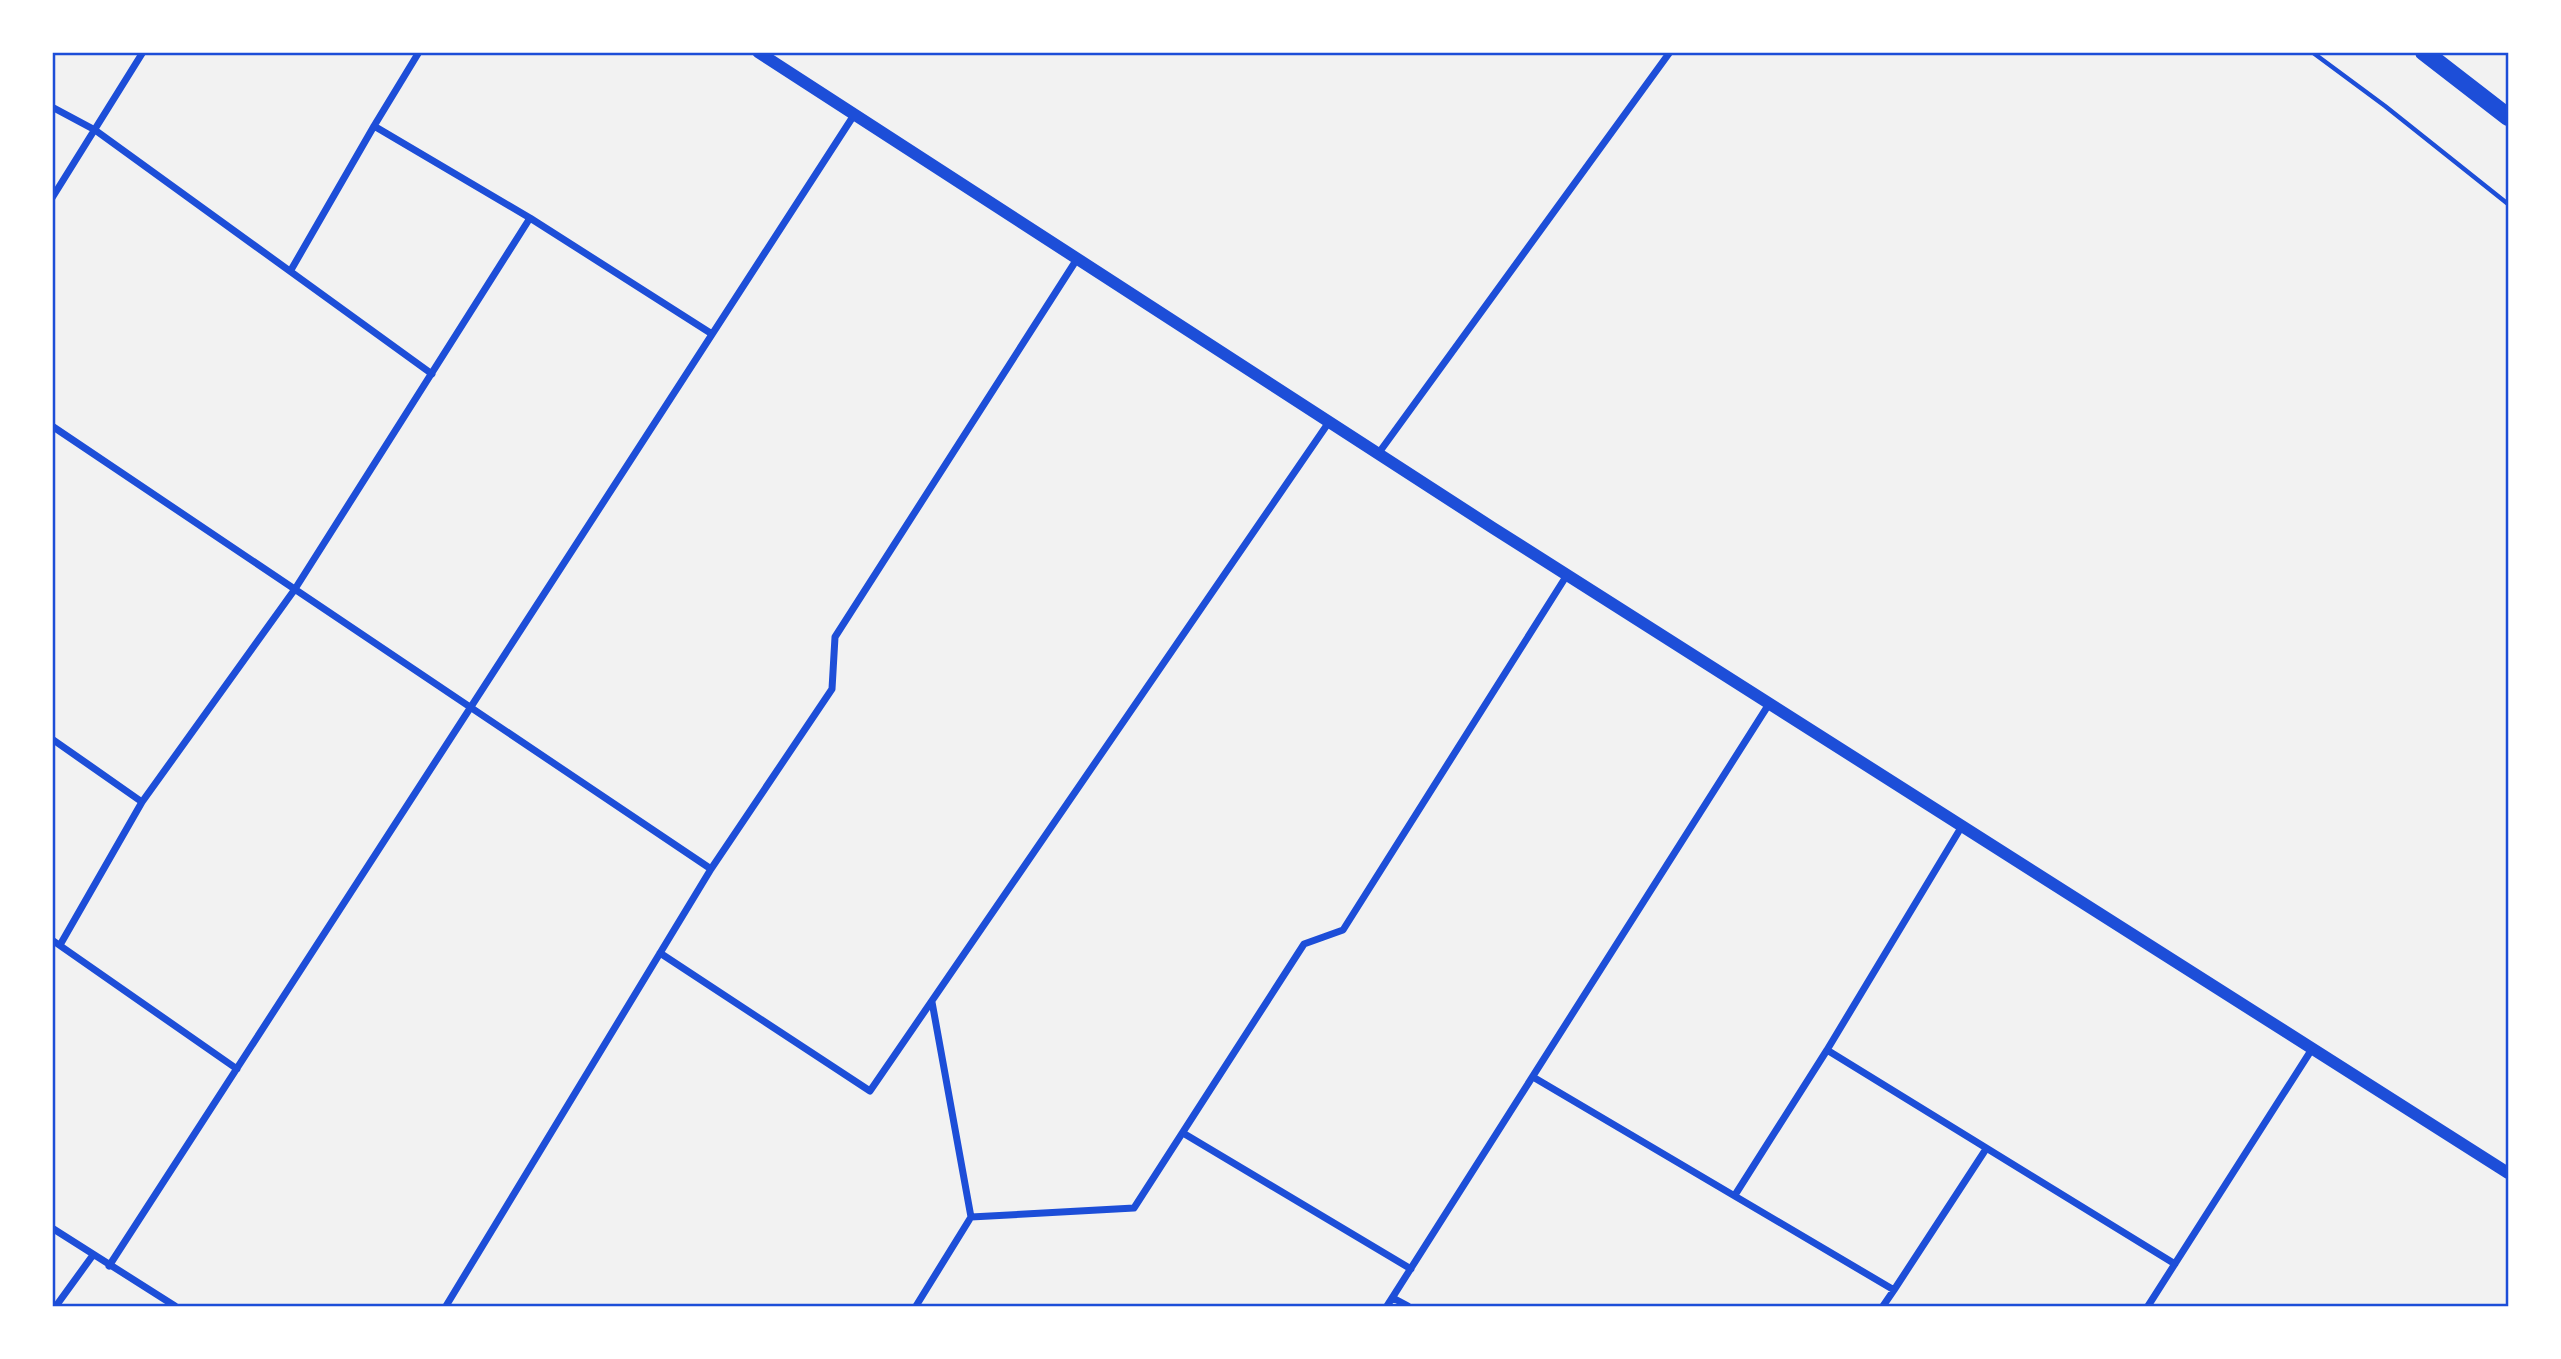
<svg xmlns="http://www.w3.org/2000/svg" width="2561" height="1359" font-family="Commissioner,sans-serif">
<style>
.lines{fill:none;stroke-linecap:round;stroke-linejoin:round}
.path{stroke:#1d4ed8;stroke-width:4.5}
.minor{stroke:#1d4ed8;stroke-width:7}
.tertiary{stroke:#1d4ed8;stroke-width:12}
.primary{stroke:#1d4ed8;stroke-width:18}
.neatline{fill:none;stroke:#1d4ed8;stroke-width:2.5}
</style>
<rect width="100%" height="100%" fill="#f2f2f2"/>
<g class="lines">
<path class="path" d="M 2312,52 L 2385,106 L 2508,204"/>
<path class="minor" d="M 52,107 L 95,130 L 432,374
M 52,198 L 143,52
M 530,218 L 712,334
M 291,270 L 374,126
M 52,426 L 711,869
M 1378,454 L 1670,52
M 52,739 L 142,802
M 1962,826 L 1827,1050 L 2175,1264
M 52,940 L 237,1069
M 60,945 L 142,802 L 295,589 L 530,218 L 374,126 L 419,52
M 660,953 L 870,1091 L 1329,422
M 1533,1077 L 1894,1290 L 1986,1149
M 1183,1133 L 1411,1269
M 1735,1195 L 1827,1050
M 971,1217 L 1134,1208 L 1304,944 L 1343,930 L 1567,575
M 52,1228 L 175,1306
M 109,1266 L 854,115
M 1393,1298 L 1408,1306
M 56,1306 L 93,1255
M 446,1306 L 711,869 L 832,689 L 835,637 L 1077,259
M 916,1306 L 971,1217 L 932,1002
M 1387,1306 L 1769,704
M 1883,1306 L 1894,1290
M 2148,1306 L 2312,1049"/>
<path class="tertiary" d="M 758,52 L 1493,528 L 2508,1173"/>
<path class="primary" d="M 2424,52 L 2508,117"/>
</g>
<rect width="2561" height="1359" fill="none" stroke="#ffffff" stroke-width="108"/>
<rect x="54" y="54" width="2453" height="1251" class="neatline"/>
</svg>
